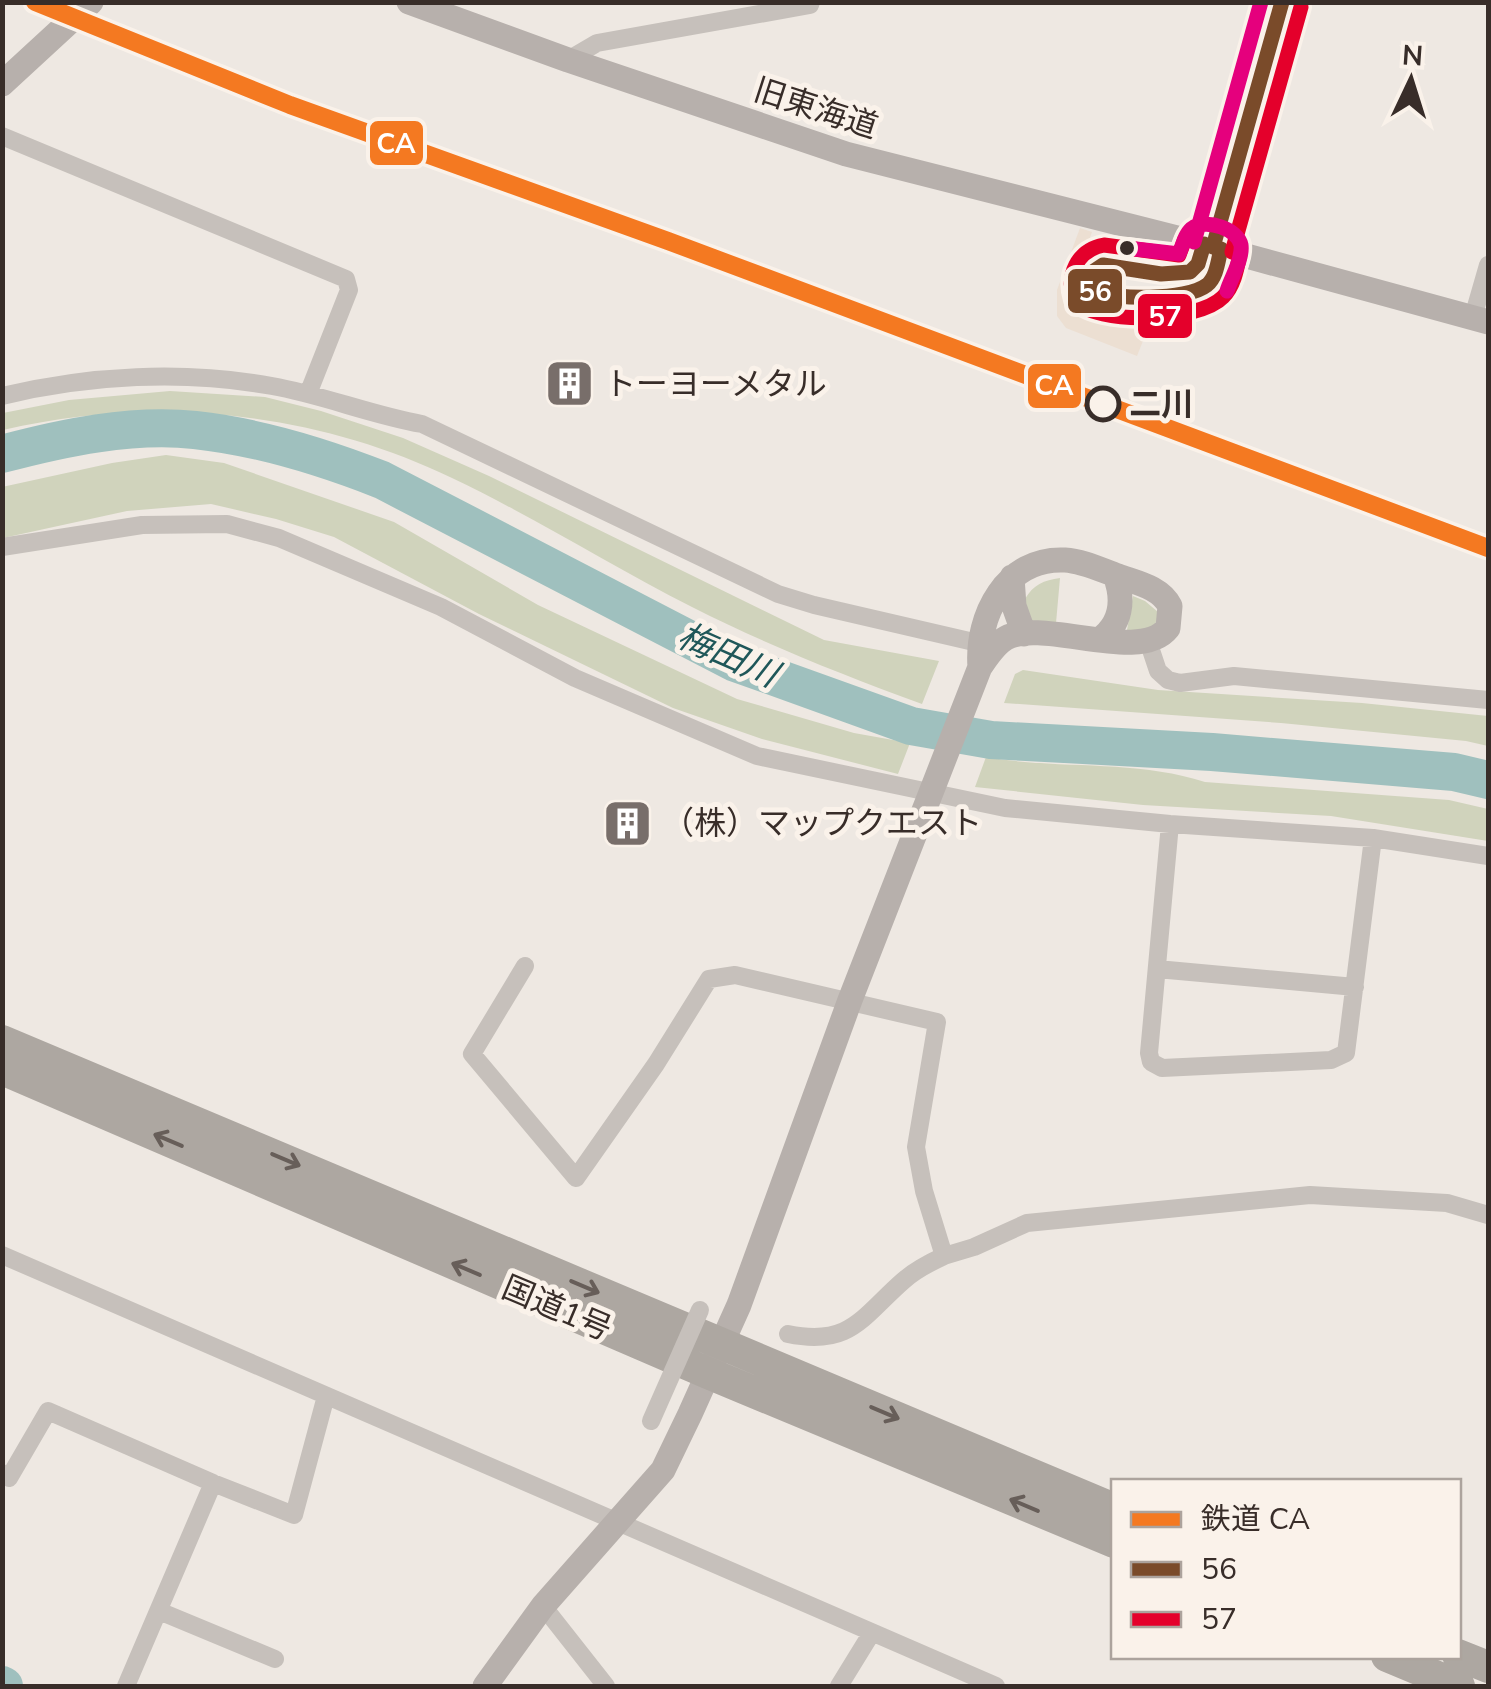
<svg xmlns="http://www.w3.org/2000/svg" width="1491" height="1689" font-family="'Nunito Sans','Noto Sans JP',sans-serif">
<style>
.green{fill:#d0d3bc}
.plaza{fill:#ecdfd2}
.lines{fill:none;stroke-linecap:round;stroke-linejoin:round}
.river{stroke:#9fc0be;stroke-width:38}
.street{stroke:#c6c0bb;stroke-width:18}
.secondary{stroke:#b7b0ac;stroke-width:25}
.highway{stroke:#ada7a1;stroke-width:32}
.street-bridge{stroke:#c6c0bb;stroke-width:18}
.bus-1-casing{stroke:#faf2ea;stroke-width:22}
.bus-2-casing{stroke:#faf2ea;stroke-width:22}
.bus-3-casing{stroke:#faf2ea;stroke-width:22}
.bus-1{stroke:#7a4b2a;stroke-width:15}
.bus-2{stroke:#e4002b;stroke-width:15}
.bus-3{stroke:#e5007d;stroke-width:15}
.rail-1-casing{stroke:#faf2ea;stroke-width:25}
.rail-1{stroke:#f47921;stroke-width:18}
.oneway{stroke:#675e59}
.bus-dot{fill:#382d29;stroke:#faf2ea;stroke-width:4}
.stop-dot{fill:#faf2ea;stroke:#382d29;stroke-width:5}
.labels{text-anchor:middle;stroke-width:10;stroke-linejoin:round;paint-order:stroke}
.street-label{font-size:32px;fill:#382d29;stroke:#faf2ea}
.poi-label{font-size:32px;fill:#382d29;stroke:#faf2ea;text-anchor:start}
.stop-label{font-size:32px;font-weight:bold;fill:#382d29;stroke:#faf2ea;text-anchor:start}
.water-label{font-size:35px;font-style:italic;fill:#1f5759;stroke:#faf2ea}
.line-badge{stroke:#faf2ea;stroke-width:4}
.badge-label{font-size:28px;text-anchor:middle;font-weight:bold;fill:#fff}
</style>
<rect width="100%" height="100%" fill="#eee8e2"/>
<path class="green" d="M 170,391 L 265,397 L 321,411 L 403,438 L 489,476 L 824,640 L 939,661 L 922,704 C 843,675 767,645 692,607 C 611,566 534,517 452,478 C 314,411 152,395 3,430 L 3,413 L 69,400 Z
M 166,455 L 224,463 L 394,522 L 538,605 L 737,699 L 854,733 L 910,743 L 898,774 L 762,739 L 673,708 L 479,614 L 334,537 L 276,519 L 211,504 L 127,511 L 3,538 L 2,487 L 112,463 Z
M 1060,578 L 1056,623 L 1038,625 L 1029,619 L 1025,599 C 1033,585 1044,580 1060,578 Z
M 1133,596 L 1145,601 L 1158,612 L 1158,619 L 1151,630 L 1127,630 Z
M 1023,670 L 1158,690 L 1362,703 L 1488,716 L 1488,746 L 1466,741 L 1281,723 L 1004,703 L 1015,674 Z
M 986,757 C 1058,770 1134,759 1205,782 L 1449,800 L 1488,809 L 1488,841 L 1331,816 L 1143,805 L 975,787 Z"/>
<path class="plaza" d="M 1080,228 L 1092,232 L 1073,286 L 1073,297 L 1079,306 L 1090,311 L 1123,315 L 1141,308 L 1154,313 L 1137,356 L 1066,328 L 1057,316 L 1057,290 Z
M 1105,234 L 1184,255 L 1181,266 L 1174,269 L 1157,266 L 1150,258 L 1102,245 Z"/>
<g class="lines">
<path class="river" d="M 2,454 C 62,438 132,423 195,430 C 260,437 321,456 382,480 L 733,662 L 911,726 L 991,740 L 1212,752 L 1454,772 L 1488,780
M 2,1685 L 4,1686"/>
<path class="street" d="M 568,60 L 597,43 L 810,5 L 811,2
M 2,136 L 346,279 L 349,290 L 308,394
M 1204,244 C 1201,254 1199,267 1190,272 C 1176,281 1121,267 1103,265 L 1094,271 L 1091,290 C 1107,302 1192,297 1207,285 C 1216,278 1218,259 1221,249
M 1473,317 L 1488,265
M 2,396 C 89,375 184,370 272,386 C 323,395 371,415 422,424 L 778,594 L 814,605 L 978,643
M 2,547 L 142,525 L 227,524 L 279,538 L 441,607 L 575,678 L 757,756 L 1005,808 L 1170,824 L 1373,838 L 1488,856
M 1148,641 L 1158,671 L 1168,680 L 1180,683 L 1234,676 L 1488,700
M 1170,824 L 1149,1053 L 1151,1062 L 1162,1068 L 1331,1060 L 1346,1053 L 1373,838
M 525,966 L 472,1054 L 576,1178 L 656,1064 L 709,979 L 735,975 L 937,1022 L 916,1147 L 924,1191 L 944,1256 C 929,1263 915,1270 903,1281 C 862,1317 850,1347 788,1334
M 1157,969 L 1355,987
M 2,1255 L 996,1686
M 944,1256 L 974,1247 L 1027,1223 L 1310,1195 L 1447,1203 L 1488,1215
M 2,1473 L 9,1478 L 48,1411 L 213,1483 L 126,1686
M 213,1483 L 294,1515 L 326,1396
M 543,1606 L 606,1686
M 159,1611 L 275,1659
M 839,1686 L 871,1634"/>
<path class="secondary" d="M 409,2 L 568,60 L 846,154 L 1221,249 L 1488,322
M 2,84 L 91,2
M 1213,247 L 1282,2
M 1012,577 L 1014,606 L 1024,634
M 1099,640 C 1122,624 1124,599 1115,575
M 485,1686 L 543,1606 L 663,1470 L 690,1414 L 739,1305 L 850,1000 L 980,667 C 987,657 995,644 1006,638 C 1043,618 1140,664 1168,628 L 1170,606 C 1160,587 1137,583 1118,576 C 1101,570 1083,561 1065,560 C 1006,557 976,616 980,667"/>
<path class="highway" d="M 2,1041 L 1114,1509
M 2,1069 L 708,1373 L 1114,1542
M 1458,1655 L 1488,1667
M 1387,1656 L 1459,1686"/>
<path class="street-bridge" d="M 651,1421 L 700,1310"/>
<defs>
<path id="bus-1" d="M 1204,244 L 1198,264 L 1190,272 L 1161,274 L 1103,265 L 1094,271 L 1091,290 C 1114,300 1186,301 1207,285 C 1217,277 1218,260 1221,249
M 1213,247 L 1282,2"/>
<path id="bus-2" d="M 1185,239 L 1179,255 L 1104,245 C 1077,250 1066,275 1074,300 C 1096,326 1199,322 1223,297 C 1234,286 1237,269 1240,254
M 1232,252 L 1301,7"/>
<path id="bus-3" d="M 1194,242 L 1261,2
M 1127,248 L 1179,254 C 1183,245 1185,232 1194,227 C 1207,219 1238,229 1241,245 C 1243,259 1231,278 1227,291"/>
</defs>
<use href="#bus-1" class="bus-1-casing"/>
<use href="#bus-2" class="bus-2-casing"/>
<use href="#bus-3" class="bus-3-casing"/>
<use href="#bus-1" class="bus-1"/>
<use href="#bus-2" class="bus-2"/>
<use href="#bus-3" class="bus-3"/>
<defs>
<path id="rail-1" d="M 35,2 L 290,105 L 668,241 L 1488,548"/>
</defs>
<use href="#rail-1" class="rail-1-casing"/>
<use href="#rail-1" class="rail-1"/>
</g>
<defs><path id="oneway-shaft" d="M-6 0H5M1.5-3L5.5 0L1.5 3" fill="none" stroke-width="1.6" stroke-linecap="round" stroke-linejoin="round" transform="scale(2.5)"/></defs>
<g class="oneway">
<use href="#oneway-shaft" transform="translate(168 1140) rotate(-157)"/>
<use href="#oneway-shaft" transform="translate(286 1160) rotate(23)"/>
<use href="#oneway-shaft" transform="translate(466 1269) rotate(-157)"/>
<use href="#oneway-shaft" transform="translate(585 1287) rotate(23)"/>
<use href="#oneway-shaft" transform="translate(885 1413) rotate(23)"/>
<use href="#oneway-shaft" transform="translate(1024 1505) rotate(-157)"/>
</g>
<defs>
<symbol id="building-square" viewBox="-11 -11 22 22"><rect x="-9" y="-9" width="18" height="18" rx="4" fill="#786e6a" stroke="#faf2ea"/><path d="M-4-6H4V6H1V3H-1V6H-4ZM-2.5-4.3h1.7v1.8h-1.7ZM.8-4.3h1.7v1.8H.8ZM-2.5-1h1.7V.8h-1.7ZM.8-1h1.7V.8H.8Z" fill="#fff"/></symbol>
</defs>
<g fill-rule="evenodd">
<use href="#building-square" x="542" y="356" width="55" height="55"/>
<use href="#building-square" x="600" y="796" width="55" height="55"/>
</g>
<circle class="bus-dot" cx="1127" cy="248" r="9"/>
<circle class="stop-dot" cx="1103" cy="404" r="16"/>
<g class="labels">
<g class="street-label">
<text transform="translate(816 108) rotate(18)" y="11">旧東海道</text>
<text transform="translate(557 1308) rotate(23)" y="11">国道1号</text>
</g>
<g class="poi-label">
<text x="604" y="395">トーヨーメタル</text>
<text x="662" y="834">（株）マップクエスト</text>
</g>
<g class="stop-label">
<text x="1129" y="415">二川</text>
</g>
<g class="water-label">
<text transform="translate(728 655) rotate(24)" y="12">梅田川</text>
</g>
</g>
<g class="line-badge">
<rect x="368" y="119" width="57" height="48" rx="10" fill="#f47921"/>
<rect x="1066" y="267" width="58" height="48" rx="10" fill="#7a4b2a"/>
<rect x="1136" y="292" width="58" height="48" rx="10" fill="#e4002b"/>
<rect x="1026" y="362" width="57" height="48" rx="10" fill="#f47921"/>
</g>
<g class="badge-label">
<text x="396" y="153">CA</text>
<text x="1095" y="301">56</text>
<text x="1165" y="326">57</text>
<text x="1054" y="395">CA</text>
</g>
<rect width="1491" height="1689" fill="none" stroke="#382d29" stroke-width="10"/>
<rect x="1111" y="1479" width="350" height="180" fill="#faf2ea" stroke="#aca39d" stroke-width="2.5"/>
<rect x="1131" y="1512" width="50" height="15" fill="#f47921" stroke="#aca39d" stroke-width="2.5"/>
<text x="1201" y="1529" font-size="30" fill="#382d29">鉄道 CA</text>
<rect x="1131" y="1562" width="50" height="15" fill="#7a4b2a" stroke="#aca39d" stroke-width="2.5"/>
<text x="1201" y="1579" font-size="30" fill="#382d29">56</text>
<rect x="1131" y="1612" width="50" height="15" fill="#e4002b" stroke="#aca39d" stroke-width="2.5"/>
<text x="1201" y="1629" font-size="30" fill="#382d29">57</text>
<g transform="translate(1411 80) rotate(4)" stroke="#faf2ea" stroke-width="8" paint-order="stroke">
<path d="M0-8L18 38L0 25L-18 38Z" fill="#382d29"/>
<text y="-15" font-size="28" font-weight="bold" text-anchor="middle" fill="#382d29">N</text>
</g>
</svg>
